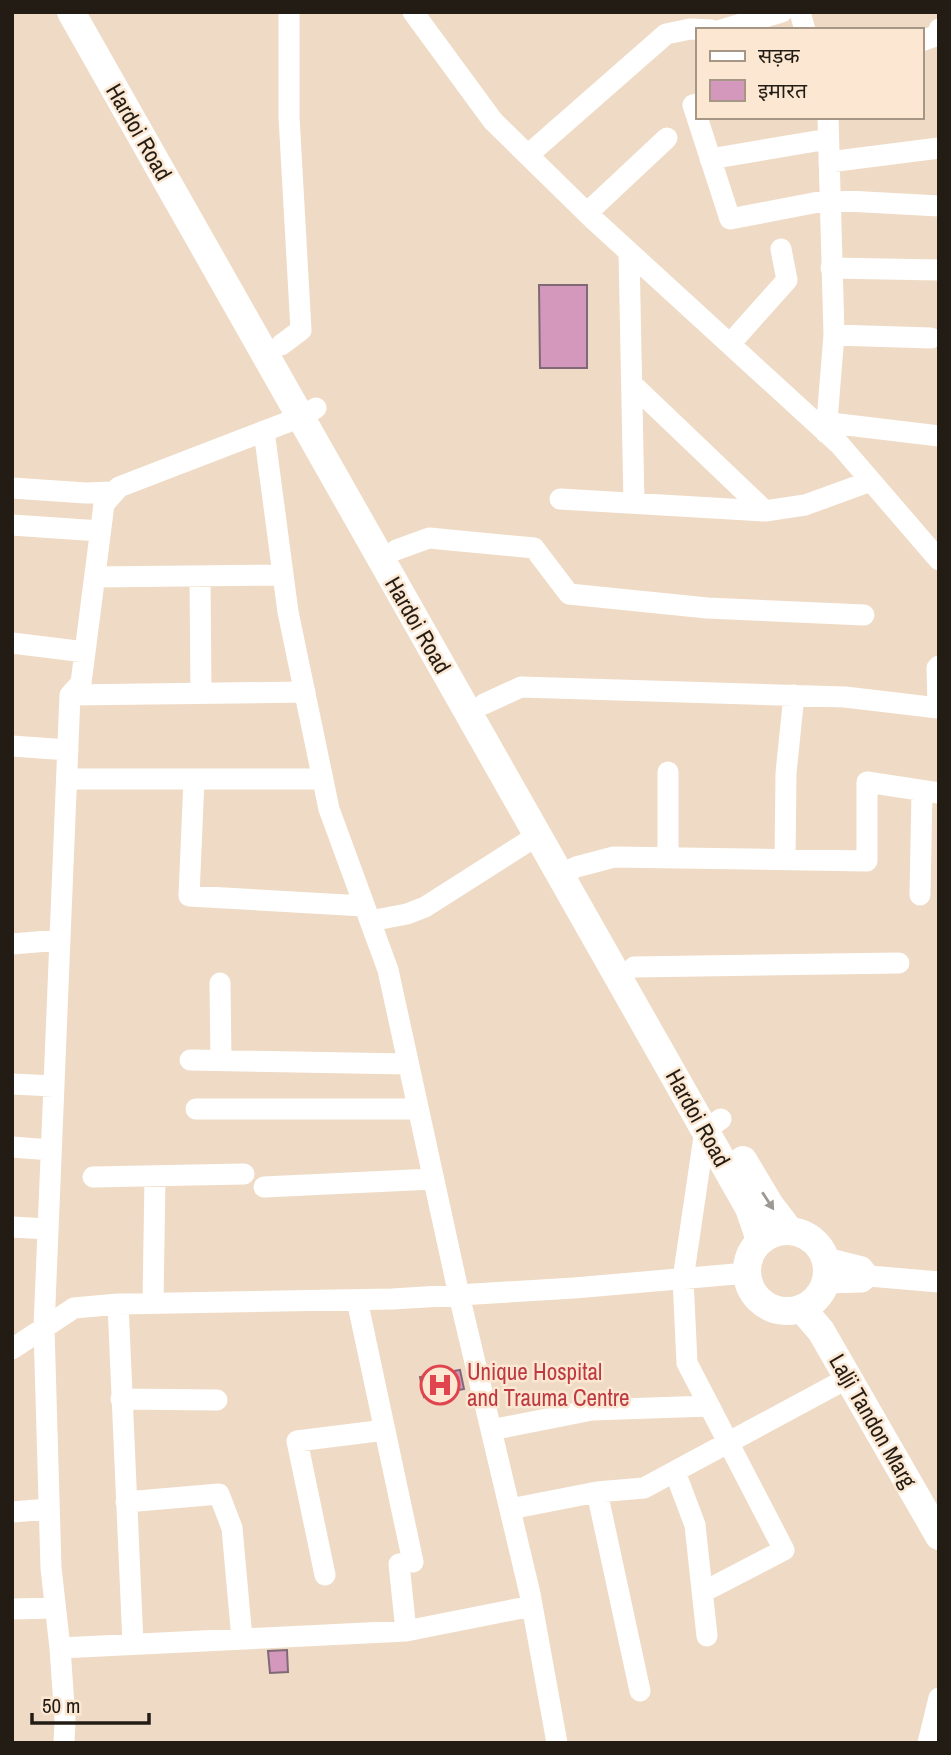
<svg xmlns="http://www.w3.org/2000/svg" width="951" height="1755" font-family="'Archivo Narrow','Noto Sans Devanagari',sans-serif">
<style>
.building{fill:#d398bc;stroke:#806977;stroke-width:2}
.lines{fill:none;stroke-linecap:round;stroke-linejoin:round}
.minor{stroke:#fff;stroke-width:21}
.major{stroke:#fff;stroke-width:28}
.oneway{fill:#9c9995}
.labels{text-anchor:middle;stroke-width:5;stroke-linejoin:round;paint-order:stroke}
.street-label{font-size:23px;fill:#231c14;stroke:#fce8d2}
.health-label{font-size:23px;fill:#be3a42;stroke:#fce8d2;text-anchor:start}
</style>
<rect width="100%" height="100%" fill="#efdbc5"/>
<path class="building" d="M 539,285 L 587,285 L 587,368 L 540,368 Z
M 460,1370 L 464,1389 L 424,1397 L 420,1377 Z
M 287,1650 L 288,1672 L 270,1673 L 268,1651 Z"/>
<g class="lines">
<path class="minor" d="M 413,12 L 493,121 L 593,219 L 840,445 L 939,560
M 800,12 L 805,30
M 721,30 L 782,12
M 921,41 L 938,35 L 939,29
M 697,104 L 693,105 L 730,219 L 829,200 L 939,206
M 528,155 L 666,34 L 690,29 L 712,30
M 710,159 L 828,139
M 829,162 L 939,148
M 587,213 L 667,138
M 629,252 L 634,503
M 831,268 L 939,270
M 834,335 L 931,338
M 730,344 L 787,280 L 781,249
M 281,345 L 301,330 L 289,117 L 289,12
M 632,384 L 765,511
M 264,431 L 288,612 L 329,809 L 388,970 L 459,1295 L 530,1594 L 557,1743
M 826,433 L 834,335 L 828,117
M 826,433 L 839,424 L 939,436
M 12,488 L 86,493 L 114,492
M 560,499 L 765,511 L 805,505 L 871,481
M 12,525 L 100,531
M 396,550 L 429,538 L 534,548 L 569,594 L 707,608 L 864,615
M 200,576 L 201,693
M 95,577 L 283,575
M 12,643 L 85,652
M 70,695 L 305,692
M 484,704 L 521,687 L 845,697 L 938,708 L 937,668 L 939,666
M 12,746 L 68,750
M 67,779 L 323,779
M 194,779 L 189,896 L 364,906
M 668,858 L 668,772
M 785,860 L 786,773 L 794,695
M 561,875 L 576,867 L 614,857 L 867,861 L 867,782 L 939,793
M 920,895 L 922,791
M 370,921 L 407,914 L 425,907 L 538,835
M 12,944 L 60,940
M 634,967 L 899,963
M 220,983 L 221,1060
M 190,1060 L 408,1064
M 12,1084 L 54,1086
M 196,1109 L 417,1109
M 12,1147 L 51,1150
M 93,1177 L 244,1174
M 264,1187 L 433,1179
M 12,1227 L 48,1229
M 826,1258 L 862,1267 L 869,1276
M 826,1283 L 862,1282 L 869,1276 L 939,1282
M 357,1300 L 413,1562
M 153,1303 L 155,1177
M 118,1304 L 133,1644
M 12,1349 L 74,1308 L 118,1304 L 392,1299 L 574,1288 L 747,1273
M 121,1399 L 217,1400
M 491,1430 L 592,1410 L 709,1406
M 675,1472 L 695,1525 L 707,1636
M 597,1492 L 640,1691
M 126,1502 L 219,1494 L 232,1528 L 242,1639
M 510,1509 L 597,1492 L 644,1488 L 848,1378
M 12,1512 L 49,1509
M 399,1564 L 406,1631
M 325,1575 L 297,1441 L 385,1430
M 703,1592 L 784,1550 L 687,1363 L 683,1279 L 705,1130 L 721,1119
M 12,1609 L 55,1608
M 60,1648 L 406,1631 L 532,1606
M 64,1743 L 65,1720 L 60,1648 L 51,1568 L 44,1328 L 70,695 L 81,683 L 104,504 L 119,487 L 301,417 L 316,408
M 928,1743 L 939,1698"/>
<path class="major" d="M 71,12 L 749,1208 L 760,1240
M 743,1160 L 770,1205 L 789,1230
M747 1271a40 40 0 1 1 80 0a40 40 0 1 1-80 0Z
M 802,1309 L 821,1331 L 939,1536"/>
</g>
<defs><path id="oneway-solid" d="M-6-.8H1V-3.2L6.5 0L1 3.2V.8H-6Z" transform="scale(1.75)"/></defs>
<use class="oneway" href="#oneway-solid" transform="translate(768 1201) rotate(57)"/>
<defs>
<symbol id="hospital-ring" viewBox="-11 -11 22 22"><circle r="9.5" fill="#fce8d2" stroke="#e0444e" stroke-width="1.5"/><path d="M-5-5h3v3.5h4V-5h3V5h-3V1.5h-4V5h-3Z" fill="#e0444e"/></symbol>
</defs>
<g fill-rule="evenodd">
<use href="#hospital-ring" x="418" y="1363" width="44" height="44"/>
</g>
<g class="labels">
<g class="street-label">
<text transform="translate(139 132) rotate(60)" y="8">Hardoi Road</text>
<text transform="translate(418 625) rotate(60)" y="8">Hardoi Road</text>
<text transform="translate(698 1118) rotate(61)" y="8">Hardoi Road</text>
<text transform="translate(873 1421) rotate(60)" y="8">Lalji Tandon Marg</text>
</g>
<g class="health-label">
<text x="467" y="1380">Unique Hospital<tspan x="467" dy="26">and Trauma Centre</tspan></text>
</g>
</g>
<rect width="951" height="1755" fill="none" stroke="#231c14" stroke-width="28"/>
<rect x="696" y="28" width="228" height="91" fill="#fce8d2" stroke="#a59686" stroke-width="2"/>
<rect x="710" y="51" width="35" height="10" fill="#ffffff" stroke="#a59686" stroke-width="2"/>
<text x="758" y="63" font-size="21" fill="#231c14">सड़क</text>
<rect x="710" y="80" width="35" height="21" fill="#d398bc" stroke="#a59686" stroke-width="2"/>
<text x="758" y="98" font-size="21" fill="#231c14">इमारत</text>
<path d="M32 1713v10h117v-10" fill="none" stroke="#231c14" stroke-width="3.5"/>
<text x="42" y="1713" font-size="21" fill="#231c14" stroke="#fce8d2" stroke-width="5" paint-order="stroke">50 m</text>
</svg>
